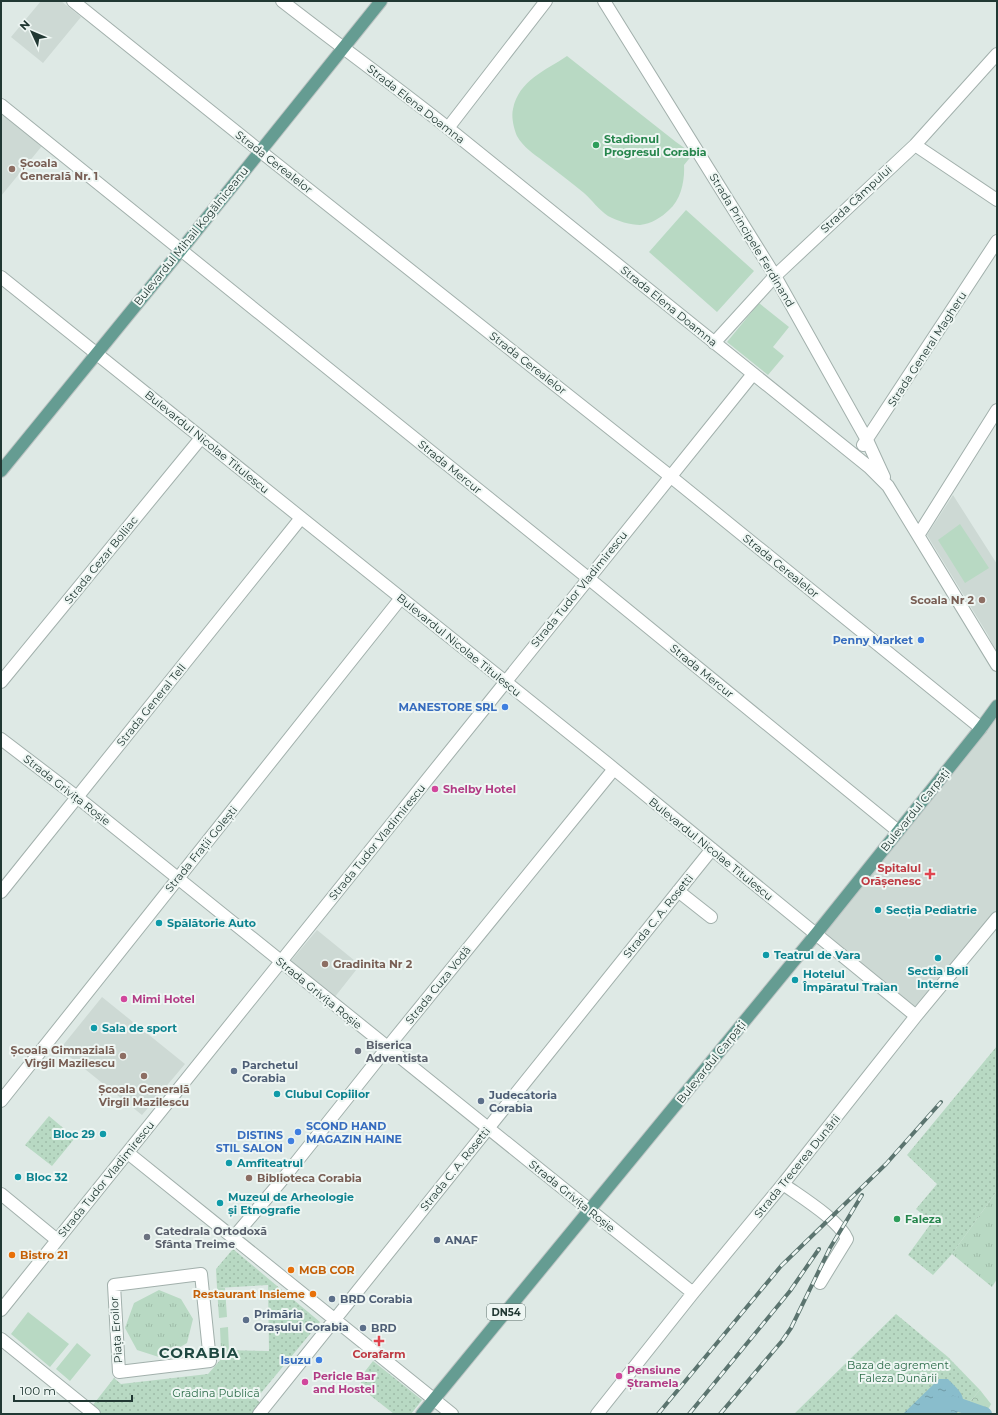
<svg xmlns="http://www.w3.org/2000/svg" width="998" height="1415" font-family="Montserrat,sans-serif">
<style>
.built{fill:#cdd9d4}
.grass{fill:url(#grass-tufts)}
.forest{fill:url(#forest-crowns)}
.park{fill:url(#park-dots)}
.pitch{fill:#b8d9c3}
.water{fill:url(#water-ripples)}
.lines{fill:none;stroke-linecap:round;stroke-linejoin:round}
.river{stroke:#89bdcc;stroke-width:14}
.minor-casing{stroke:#a2b0ac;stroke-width:14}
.major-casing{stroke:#bcc3c2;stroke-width:14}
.minor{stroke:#fff;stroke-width:12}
.major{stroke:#659c92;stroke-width:12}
.rail-casing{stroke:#5b746f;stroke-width:4}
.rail{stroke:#eef6f3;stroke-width:2.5;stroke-dasharray:8;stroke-linecap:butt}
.leisure-dot{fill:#2e9e5b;stroke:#eef6f3;stroke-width:1.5}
.education-dot{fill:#8d6e63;stroke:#eef6f3;stroke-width:1.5}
.shop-dot{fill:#3f7fe0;stroke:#eef6f3;stroke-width:1.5}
.hotel-dot{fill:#d1479c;stroke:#eef6f3;stroke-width:1.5}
.health-dot{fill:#e0444e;stroke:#eef6f3;stroke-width:1.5}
.culture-dot{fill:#0f9aa8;stroke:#eef6f3;stroke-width:1.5}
.worship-dot{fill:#6b7280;stroke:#eef6f3;stroke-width:1.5}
.service-dot{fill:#5c6f8a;stroke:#eef6f3;stroke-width:1.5}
.food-dot{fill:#e8710a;stroke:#eef6f3;stroke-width:1.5}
.labels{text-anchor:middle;stroke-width:4;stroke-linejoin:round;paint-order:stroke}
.shield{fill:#eef6f3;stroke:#5e716d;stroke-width:1}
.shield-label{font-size:10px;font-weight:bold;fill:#213833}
.street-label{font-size:11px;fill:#213833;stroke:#eef6f3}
.leisure-label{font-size:11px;font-weight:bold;fill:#27864d;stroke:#eef6f3;text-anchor:start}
.education-label{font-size:11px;font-weight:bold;fill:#785e54;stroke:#eef6f3;text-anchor:start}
.shop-label{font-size:11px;font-weight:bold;fill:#366cbe;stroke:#eef6f3;text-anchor:end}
.hotel-label{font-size:11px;font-weight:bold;fill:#b23c85;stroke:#eef6f3;text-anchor:start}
.health-label{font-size:11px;font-weight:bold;fill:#be3a42;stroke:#eef6f3;text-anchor:end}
.culture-label{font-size:11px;font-weight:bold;fill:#0d838f;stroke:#eef6f3;text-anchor:start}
.worship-label{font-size:11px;font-weight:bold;fill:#5b616d;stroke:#eef6f3;text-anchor:start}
.service-label{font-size:11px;font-weight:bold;fill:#4e5e75;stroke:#eef6f3;text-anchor:start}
.food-label{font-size:11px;font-weight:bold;fill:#c56008;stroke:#eef6f3;text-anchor:start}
.park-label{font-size:11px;fill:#2d6c4a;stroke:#eef6f3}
.district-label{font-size:15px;font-weight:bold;letter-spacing:1px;fill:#1e4841;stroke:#eef6f3}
</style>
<defs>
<pattern id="grass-tufts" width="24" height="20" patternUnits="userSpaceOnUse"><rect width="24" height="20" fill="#b8d9c3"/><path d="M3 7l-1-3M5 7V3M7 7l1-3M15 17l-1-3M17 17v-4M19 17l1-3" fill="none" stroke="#9ebba8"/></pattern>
<pattern id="forest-crowns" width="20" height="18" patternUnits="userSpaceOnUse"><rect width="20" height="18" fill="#b8d9c3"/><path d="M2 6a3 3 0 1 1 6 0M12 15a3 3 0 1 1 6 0" fill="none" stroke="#9ebba8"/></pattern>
<pattern id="park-dots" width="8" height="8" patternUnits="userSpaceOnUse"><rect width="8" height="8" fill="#b8d9c3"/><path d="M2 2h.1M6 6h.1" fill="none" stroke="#9ebba8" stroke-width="1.8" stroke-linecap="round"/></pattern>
<pattern id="water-ripples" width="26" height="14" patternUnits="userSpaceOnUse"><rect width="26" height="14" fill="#89bdcc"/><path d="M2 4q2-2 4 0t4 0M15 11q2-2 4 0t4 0" fill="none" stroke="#709ba6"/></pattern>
</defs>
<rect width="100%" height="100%" fill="#dee9e5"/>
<path class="built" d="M 41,1 L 61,1 L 81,17 L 43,63 L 11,37 Z
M 1,105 L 46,141 L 1,196 Z
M 953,495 L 997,564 L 997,654 L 988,635 L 927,535 Z
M 997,711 L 997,918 L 916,1016 L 816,934 Z
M 317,930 L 360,965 L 334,998 L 290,962 Z
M 102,997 L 185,1064 L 142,1115 L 60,1049 Z"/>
<path class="grass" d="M 997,1191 L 997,1279 L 992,1287 L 952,1254 Z
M 217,1288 L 225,1288 L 227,1317 L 219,1318 Z
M 159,1290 L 181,1299 L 193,1319 L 187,1343 L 162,1358 L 137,1350 L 125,1328 L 134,1303 Z
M 228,1327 L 229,1351 L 221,1350 L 220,1328 Z"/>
<path class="forest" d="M 980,1390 L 991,1404 L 986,1414 L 959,1414 Z"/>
<path class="park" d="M 997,1046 L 997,1191 L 952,1254 L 933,1275 L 908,1255 L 932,1222 L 916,1209 L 937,1184 L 907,1155 Z
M 49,1116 L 75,1138 L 52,1166 L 25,1145 Z
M 233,1249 L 320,1322 L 256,1399 L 265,1407 L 259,1414 L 94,1414 L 89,1410 L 114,1378 L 121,1384 L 208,1374 L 222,1358 L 221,1350 L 269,1351 L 268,1285 L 217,1288 L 216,1269 Z
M 896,1314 L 948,1357 L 980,1390 L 959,1414 L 794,1414 Z
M 373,1361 L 422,1400 L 411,1414 L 394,1414 L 366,1392 L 359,1379 Z"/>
<path class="pitch" d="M 567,56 L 676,142 L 693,154 L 684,165 C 685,180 681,200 669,210 C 662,217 651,224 640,225 C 631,225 617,221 608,216 C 599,210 592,200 584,193 C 571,182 557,172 543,161 C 534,154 523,147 517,136 C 514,129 511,117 513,109 C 519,80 545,71 567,56 Z
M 686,210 L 754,271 L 717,312 L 649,252 Z
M 759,303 L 789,327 L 773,347 L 784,356 L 768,375 L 727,342 Z
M 960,524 L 989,568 L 965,583 L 938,540 Z
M 28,1312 L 69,1344 L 50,1367 L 11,1334 Z
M 77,1343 L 91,1355 L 70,1381 L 56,1369 Z"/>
<path class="water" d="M 939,1379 L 948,1379 C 959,1391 971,1398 956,1414 L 903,1414 Z"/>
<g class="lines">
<path class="river" d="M 925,1414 L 934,1405 L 954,1403 L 985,1414"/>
<defs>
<path id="minor" d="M 73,1 L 260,151 L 670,476 L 981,728
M 282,1 C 337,44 394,85 448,128 L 869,467 L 888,486 L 997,665
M 604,1 L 775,276 L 867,440 L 884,477
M 1,105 L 588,578 L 898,831
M 448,128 L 546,1
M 915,145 L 997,200
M 1,277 L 608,764 L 916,1016
M 714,343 L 775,276 L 915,145 L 997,54
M 863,445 L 997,241
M 919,534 L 997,410
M 1,682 L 201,438
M 1,739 L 77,797 L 693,1293
M 678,891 L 711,917
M 1,892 L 301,518
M 1,1101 L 401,598
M 128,1153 L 452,1414
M 783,1184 C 801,1197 839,1220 847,1239 L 820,1283
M 1,1194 L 57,1240
M 233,1238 L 282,1180 L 387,1048 L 614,769
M 201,1274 L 210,1361 L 119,1372 L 114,1285 Z
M 1,1310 L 753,374
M 1,1339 L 94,1414
M 259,1414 L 712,849
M 597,1414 L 693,1293 L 783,1184 L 916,1016 L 997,918"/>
<path id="major" d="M 1,471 L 181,250 L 381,1
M 422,1414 L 816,934 L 981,728 L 997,706"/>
</defs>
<use href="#minor" class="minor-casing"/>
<use href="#major" class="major-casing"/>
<use href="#minor" class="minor"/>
<use href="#major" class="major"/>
<defs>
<path id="rail" d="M 658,1414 L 781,1266 L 886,1164 L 941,1102
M 689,1414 L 790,1291 L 819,1249
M 720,1414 L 782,1341 L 791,1328 L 830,1248 L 862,1195"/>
</defs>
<use href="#rail" class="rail-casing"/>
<use href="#rail" class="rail"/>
</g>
<g class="leisure-dot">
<circle cx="596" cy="145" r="4"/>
<circle cx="897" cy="1219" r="4"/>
</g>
<g class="education-dot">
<circle cx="12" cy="169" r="4"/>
<circle cx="982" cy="600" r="4"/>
<circle cx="325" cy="964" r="4"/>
<circle cx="123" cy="1056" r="4"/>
<circle cx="144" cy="1076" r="4"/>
<circle cx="249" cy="1178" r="4"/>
</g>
<g class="shop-dot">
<circle cx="921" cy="640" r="4"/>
<circle cx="505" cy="707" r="4"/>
<circle cx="298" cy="1132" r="4"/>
<circle cx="291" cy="1141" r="4"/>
<circle cx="319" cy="1360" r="4"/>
</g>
<g class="hotel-dot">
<circle cx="435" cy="789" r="4"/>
<circle cx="124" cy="999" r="4"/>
<circle cx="619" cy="1376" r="4"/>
<circle cx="305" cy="1382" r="4"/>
</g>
<g class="health-dot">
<path d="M928 868h4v4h4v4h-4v4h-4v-4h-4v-4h4z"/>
<path d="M377 1335h4v4h4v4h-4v4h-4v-4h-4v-4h4z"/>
</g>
<g class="culture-dot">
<circle cx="878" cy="910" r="4"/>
<circle cx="159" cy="923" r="4"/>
<circle cx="766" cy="955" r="4"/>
<circle cx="938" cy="958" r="4"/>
<circle cx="795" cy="980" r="4"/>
<circle cx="94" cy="1028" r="4"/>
<circle cx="277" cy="1094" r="4"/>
<circle cx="103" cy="1134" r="4"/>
<circle cx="229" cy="1163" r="4"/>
<circle cx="18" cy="1177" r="4"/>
<circle cx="220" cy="1203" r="4"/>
</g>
<g class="worship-dot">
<circle cx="358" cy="1051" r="4"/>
<circle cx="147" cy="1237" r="4"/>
</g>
<g class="service-dot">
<circle cx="234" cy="1071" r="4"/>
<circle cx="481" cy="1101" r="4"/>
<circle cx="437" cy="1240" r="4"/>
<circle cx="332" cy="1299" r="4"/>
<circle cx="246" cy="1320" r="4"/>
<circle cx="363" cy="1328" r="4"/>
</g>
<g class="food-dot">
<circle cx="12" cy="1255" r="4"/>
<circle cx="291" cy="1270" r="4"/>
<circle cx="313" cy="1294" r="4"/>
</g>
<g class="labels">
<rect class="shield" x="487" y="1304" width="38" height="16" rx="3"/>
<g class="shield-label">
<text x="506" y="1316">DN54</text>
</g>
<g class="street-label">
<text transform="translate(416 104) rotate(38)" y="4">Strada Elena Doamna</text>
<text transform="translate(274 162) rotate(38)" y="4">Strada Cerealelor</text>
<text transform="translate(856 199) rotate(-43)" y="4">Strada Câmpului</text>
<text transform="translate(191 236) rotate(-51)" y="4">Bulevardul Mihail Kogălniceanu</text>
<text transform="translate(752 240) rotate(59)" y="4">Strada Principele Ferdinand</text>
<text transform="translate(669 306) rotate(39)" y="4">Strada Elena Doamna</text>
<text transform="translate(927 349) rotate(-57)" y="4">Strada General Magheru</text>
<text transform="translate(528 363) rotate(38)" y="4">Strada Cerealelor</text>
<text transform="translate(207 442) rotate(39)" y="4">Bulevardul Nicolae Titulescu</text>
<text transform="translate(450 467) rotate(39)" y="4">Strada Mercur</text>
<text transform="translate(101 560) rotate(-51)" y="4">Strada Cezar Bolliac</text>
<text transform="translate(781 566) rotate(39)" y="4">Strada Cerealelor</text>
<text transform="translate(579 589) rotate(-51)" y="4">Strada Tudor Vladimirescu</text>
<text transform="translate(459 645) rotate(39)" y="4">Bulevardul Nicolae Titulescu</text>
<text transform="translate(702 671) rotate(39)" y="4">Strada Mercur</text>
<text transform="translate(151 705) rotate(-51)" y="4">Strada General Tell</text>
<text transform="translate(67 790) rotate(38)" y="4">Strada Grivița Roșie</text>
<text transform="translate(915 810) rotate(-51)" y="4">Bulevardul Carpați</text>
<text transform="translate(377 842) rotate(-51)" y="4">Strada Tudor Vladimirescu</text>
<text transform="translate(201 849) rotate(-51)" y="4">Strada Frații Golești</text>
<text transform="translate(711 849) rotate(39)" y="4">Bulevardul Nicolae Titulescu</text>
<text transform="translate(658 916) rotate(-51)" y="4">Strada C. A. Rosetti</text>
<text transform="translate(438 985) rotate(-51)" y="4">Strada Cuza Vodă</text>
<text transform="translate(319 993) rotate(39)" y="4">Strada Grivița Roșie</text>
<text transform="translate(711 1062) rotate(-51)" y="4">Bulevardul Carpați</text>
<text transform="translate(797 1166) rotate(-51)" y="4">Strada Trecerea Dunării</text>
<text transform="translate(455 1169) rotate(-51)" y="4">Strada C. A. Rosetti</text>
<text transform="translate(106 1179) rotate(-51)" y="4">Strada Tudor Vladimirescu</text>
<text transform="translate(572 1196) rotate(39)" y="4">Strada Grivița Roșie</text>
<text transform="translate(116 1330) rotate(-94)" y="4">Piața Eroilor</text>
</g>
<g class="leisure-label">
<text x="604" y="143">Stadionul<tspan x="604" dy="13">Progresul Corabia</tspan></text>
<text x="905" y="1223">Faleza</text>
</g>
<g class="education-label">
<text x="20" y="167">Școala<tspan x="20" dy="13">Generală Nr. 1</tspan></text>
<text x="974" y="604" text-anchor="end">Scoala Nr 2</text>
<text x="333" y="968">Gradinita Nr 2</text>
<text x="115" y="1054" text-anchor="end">Școala Gimnazială<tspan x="115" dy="13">Virgil Mazilescu</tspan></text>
<text x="144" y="1093" text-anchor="middle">Școala Generală<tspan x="144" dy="13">Virgil Mazilescu</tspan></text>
<text x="257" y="1182">Biblioteca Corabia</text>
</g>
<g class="shop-label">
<text x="913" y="644">Penny Market</text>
<text x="497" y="711">MANESTORE SRL</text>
<text x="306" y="1130" text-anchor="start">SCOND HAND<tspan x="306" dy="13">MAGAZIN HAINE</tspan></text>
<text x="283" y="1139">DISTINS<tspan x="283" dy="13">STIL SALON</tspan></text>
<text x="311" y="1364">Isuzu</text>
</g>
<g class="hotel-label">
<text x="443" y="793">Shelby Hotel</text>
<text x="132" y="1003">Mimi Hotel</text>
<text x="627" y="1374">Pensiune<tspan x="627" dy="13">Ștramela</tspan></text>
<text x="313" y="1380">Pericle Bar<tspan x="313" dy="13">and Hostel</tspan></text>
</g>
<g class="health-label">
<text x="921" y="872">Spitalul<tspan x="921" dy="13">Orășenesc</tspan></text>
<text x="379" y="1358" text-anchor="middle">Corafarm</text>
</g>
<g class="culture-label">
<text x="886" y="914">Secția Pediatrie</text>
<text x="167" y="927">Spălătorie Auto</text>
<text x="774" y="959">Teatrul de Vara</text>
<text x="938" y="975" text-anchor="middle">Sectia Boli<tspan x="938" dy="13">Interne</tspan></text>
<text x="803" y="978">Hotelul<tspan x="803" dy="13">Împăratul Traian</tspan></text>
<text x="102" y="1032">Sala de sport</text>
<text x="285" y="1098">Clubul Copiilor</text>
<text x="95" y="1138" text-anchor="end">Bloc 29</text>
<text x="237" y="1167">Amfiteatrul</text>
<text x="26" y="1181">Bloc 32</text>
<text x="228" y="1201">Muzeul de Arheologie<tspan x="228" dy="13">și Etnografie</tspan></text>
</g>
<g class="worship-label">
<text x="366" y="1049">Biserica<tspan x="366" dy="13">Adventista</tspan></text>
<text x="155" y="1235">Catedrala Ortodoxă<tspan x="155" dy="13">Sfânta Treime</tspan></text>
</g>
<g class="service-label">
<text x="242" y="1069">Parchetul<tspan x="242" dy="13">Corabia</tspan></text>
<text x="489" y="1099">Judecatoria<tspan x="489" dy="13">Corabia</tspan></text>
<text x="445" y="1244">ANAF</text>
<text x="340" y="1303">BRD Corabia</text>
<text x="254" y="1318">Primăria<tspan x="254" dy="13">Orașului Corabia</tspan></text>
<text x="371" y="1332">BRD</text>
</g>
<g class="food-label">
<text x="20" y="1259">Bistro 21</text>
<text x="299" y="1274">MGB COR</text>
<text x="305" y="1298" text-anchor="end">Restaurant Insieme</text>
</g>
<g class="park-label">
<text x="898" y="1369">Baza de agrement<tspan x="898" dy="13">Faleza Dunării</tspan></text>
<text x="216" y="1397">Grădina Publică</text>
</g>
<g class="district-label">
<text x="199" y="1358">CORABIA</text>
</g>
</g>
<rect width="998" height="1415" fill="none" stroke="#213833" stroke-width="4"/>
<g transform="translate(32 32) rotate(314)" stroke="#eef6f3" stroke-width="3" paint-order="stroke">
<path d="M0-3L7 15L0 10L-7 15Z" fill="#213833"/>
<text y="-6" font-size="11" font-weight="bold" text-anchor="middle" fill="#213833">N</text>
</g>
<path d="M14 1395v6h118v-6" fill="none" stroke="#213833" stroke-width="2"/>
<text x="20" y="1395" font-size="12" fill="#213833" stroke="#eef6f3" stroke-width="3" paint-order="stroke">100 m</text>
</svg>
